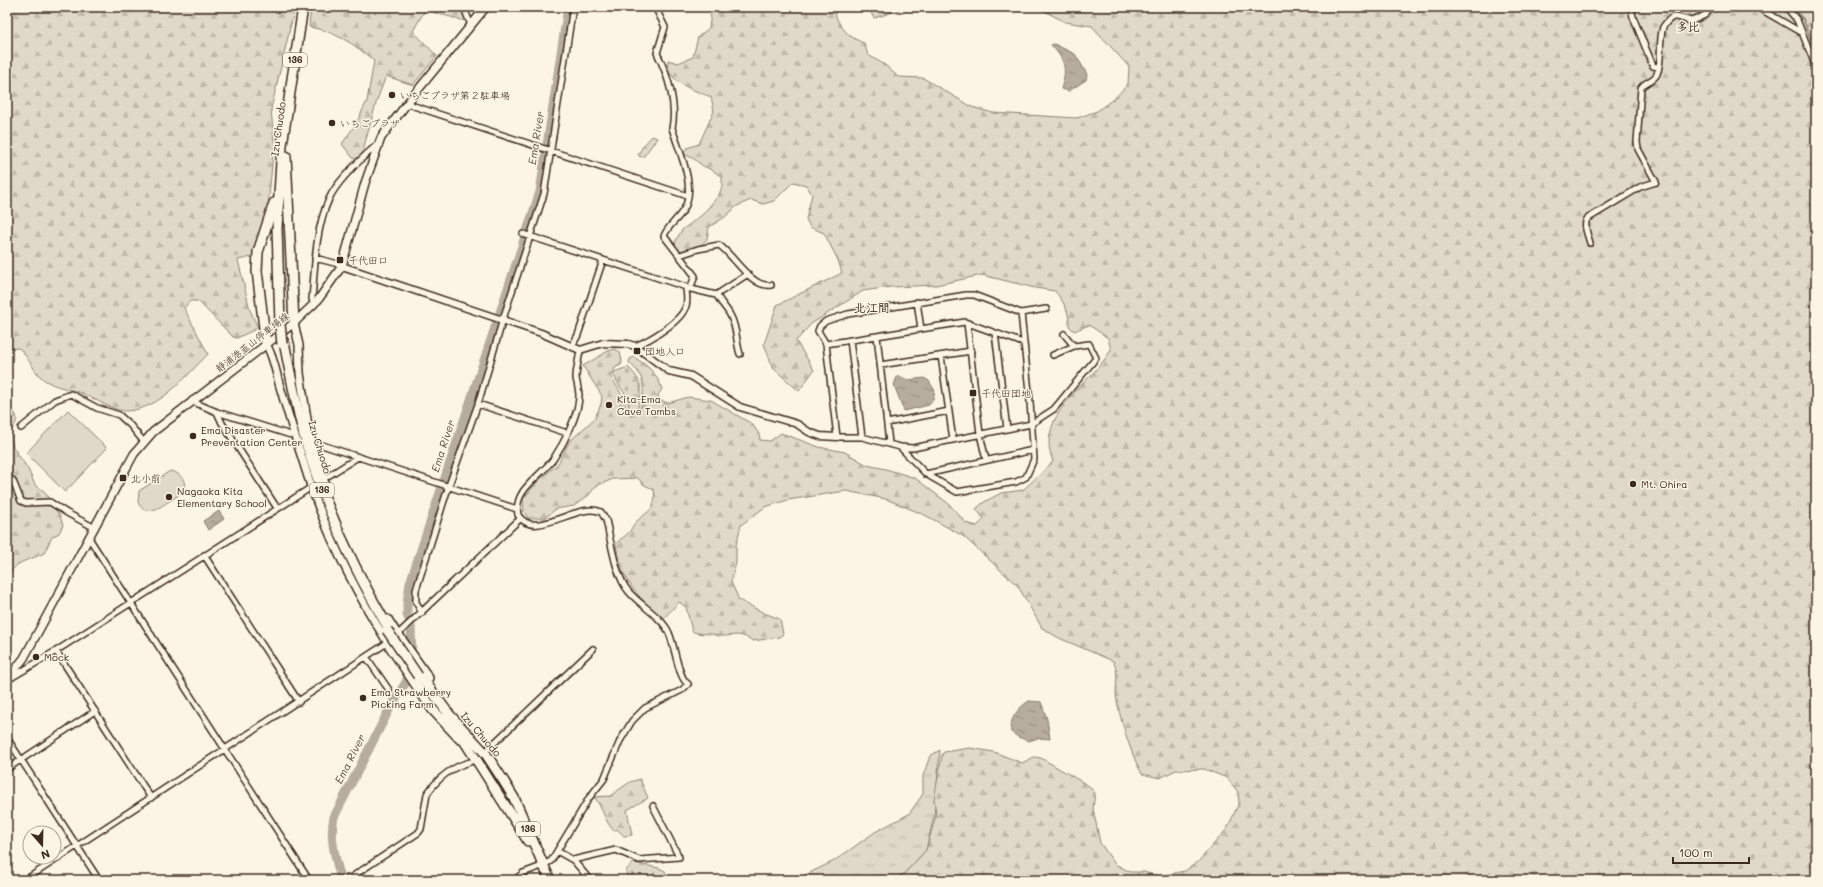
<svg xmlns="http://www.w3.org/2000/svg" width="1823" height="887" font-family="Mali,'Klee One',sans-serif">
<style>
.grass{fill:url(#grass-tufts);stroke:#8e8173}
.forest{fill:url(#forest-firs);stroke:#8e8173}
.cemetery{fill:url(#cemetery-stones);stroke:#8e8173}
.pitch{fill:#e0d8c8;stroke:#8e8173}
.water{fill:url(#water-ripples);stroke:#85796b}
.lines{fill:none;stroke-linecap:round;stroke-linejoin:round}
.stream{stroke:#85796b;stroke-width:1.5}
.river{stroke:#b7ad9e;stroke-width:9}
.minor-casing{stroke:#3b2a1e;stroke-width:8}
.tertiary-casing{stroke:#3b2a1e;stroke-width:9}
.secondary-casing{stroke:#3b2a1e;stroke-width:10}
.motorway-casing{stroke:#3b2a1e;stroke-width:12}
.minor{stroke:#fcf5e5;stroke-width:5}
.tertiary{stroke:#fcf5e5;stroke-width:6}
.secondary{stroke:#fcf5e5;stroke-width:7}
.motorway{stroke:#fcf5e5;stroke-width:9}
.motorway-bridge-casing{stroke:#3b2a1e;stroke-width:12;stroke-linecap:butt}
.motorway-bridge{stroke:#fcf5e5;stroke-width:9}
.poi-dot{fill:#3b2a1e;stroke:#fcf5e5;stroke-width:1.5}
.labels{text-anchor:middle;stroke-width:3;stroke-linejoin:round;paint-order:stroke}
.shield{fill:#fcf5e5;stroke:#75675a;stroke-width:1}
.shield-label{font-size:9px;font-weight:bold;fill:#3b2a1e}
.poi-label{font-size:10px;fill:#3b2a1e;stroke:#fcf5e5;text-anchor:start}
.street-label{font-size:10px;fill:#3b2a1e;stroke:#fcf5e5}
.water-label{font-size:11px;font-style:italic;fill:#605144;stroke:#fcf5e5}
.quarter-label{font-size:12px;font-weight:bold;fill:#3b2a1e;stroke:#fcf5e5}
</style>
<defs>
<pattern id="grass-tufts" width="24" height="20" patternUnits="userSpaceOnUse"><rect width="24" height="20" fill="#e0d8c8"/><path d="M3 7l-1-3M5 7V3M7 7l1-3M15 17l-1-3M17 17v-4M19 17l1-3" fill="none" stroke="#c1baab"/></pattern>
<pattern id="forest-firs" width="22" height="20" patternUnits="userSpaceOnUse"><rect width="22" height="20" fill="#e0d8c8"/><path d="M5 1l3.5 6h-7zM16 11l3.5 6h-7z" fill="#c1baab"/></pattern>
<pattern id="cemetery-stones" width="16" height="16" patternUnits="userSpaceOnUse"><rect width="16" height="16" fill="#e0d8c8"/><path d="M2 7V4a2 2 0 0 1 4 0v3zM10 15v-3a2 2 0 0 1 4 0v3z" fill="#c1baab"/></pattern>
<pattern id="water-ripples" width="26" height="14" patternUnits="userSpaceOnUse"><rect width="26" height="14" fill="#b7ad9e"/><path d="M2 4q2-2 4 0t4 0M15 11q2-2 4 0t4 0" fill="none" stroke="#968d80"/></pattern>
</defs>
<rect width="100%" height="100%" fill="#fcf5e5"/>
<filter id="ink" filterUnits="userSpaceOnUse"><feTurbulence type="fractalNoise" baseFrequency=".025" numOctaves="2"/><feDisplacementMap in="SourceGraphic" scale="8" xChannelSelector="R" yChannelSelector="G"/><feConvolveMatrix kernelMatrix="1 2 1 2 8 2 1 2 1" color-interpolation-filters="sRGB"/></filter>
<g filter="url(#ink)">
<path class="grass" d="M 869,7 L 907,7 L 875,18 L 873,17 Z
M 940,750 L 934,816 L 926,850 L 904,874 L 893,880 L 795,880 L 834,861 L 875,832 L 909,814 L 923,794 L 923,776 L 930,756 Z"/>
<path class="forest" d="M 7,7 L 295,7 L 271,109 L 274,143 L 268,207 L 252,257 L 238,260 L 250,310 L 258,328 L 237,338 L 233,337 L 198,301 L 190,301 L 184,308 L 208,354 C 186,376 160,410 126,411 C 114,411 95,399 83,394 C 72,389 57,388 46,381 C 34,374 29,357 19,348 L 7,349 Z
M 311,7 L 451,7 L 459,10 L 464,7 L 466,20 L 465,21 L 425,10 L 413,31 L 437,56 L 413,85 L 386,76 L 377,100 L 360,161 L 353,158 L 342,144 L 357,122 L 367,101 L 374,61 C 355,44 334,31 309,27 Z
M 692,7 L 833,7 C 835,11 835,15 837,19 C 843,31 852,39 864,43 L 868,55 L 885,65 L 898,77 L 923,78 L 972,107 L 993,113 L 1077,118 L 1097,111 L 1116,97 L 1128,84 L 1129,67 L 1092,26 L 1065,22 L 1037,7 L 1070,7 L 1080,11 L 1091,7 L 1816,7 L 1816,880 L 893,880 L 904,874 L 926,850 L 936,815 L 934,799 L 942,755 L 944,752 L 970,748 L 994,752 L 1022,763 L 1034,757 L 1041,758 L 1089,786 L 1095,793 L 1093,808 L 1100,843 L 1115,864 L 1130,872 L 1144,872 L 1158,876 L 1185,871 L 1198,862 L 1227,829 L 1239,803 L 1238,792 L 1227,778 L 1204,769 L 1176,770 L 1160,778 L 1142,774 C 1132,757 1118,714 1116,694 C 1116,682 1119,671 1113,661 L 1059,638 L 1042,628 L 1018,586 L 963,536 L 925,515 L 886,499 L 846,491 L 788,500 L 765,507 L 741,525 L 736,545 L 736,563 L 731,582 L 739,600 L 764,613 L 780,619 L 783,634 L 779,637 L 753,641 C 737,631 735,637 719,636 C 716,636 713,634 710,634 C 702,633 700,635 692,631 L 686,607 L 679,602 L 664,618 C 657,618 651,610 647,605 C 628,584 620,572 616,544 C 620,538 624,538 628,533 C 631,531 632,526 635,523 C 647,510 657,512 654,490 L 643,484 L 638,478 L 613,479 L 596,486 L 589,495 L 574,506 L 556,509 L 545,518 L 528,518 L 524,512 L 523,499 L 539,480 L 558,464 L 569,442 L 595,418 L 601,404 L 602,396 L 583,366 L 608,351 L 615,349 L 620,352 L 622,361 L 621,365 L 616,367 L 610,376 C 618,387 625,399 627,412 L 631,415 L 640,409 C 645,390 646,376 629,363 L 630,359 L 634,357 C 649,367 656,372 662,389 L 658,395 L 659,400 L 668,403 L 688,397 L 711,400 L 752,424 L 759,434 L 760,440 L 770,441 L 781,433 L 819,447 L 845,452 L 867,465 L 886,469 L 915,478 L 949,504 L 966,523 L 977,526 L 984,519 L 976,509 L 984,502 L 1001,493 L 1023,490 L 1053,462 C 1051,456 1049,449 1049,443 C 1051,402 1092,382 1111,350 L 1108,338 L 1089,325 L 1074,331 L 1069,326 C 1070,312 1063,301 1055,291 L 1035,288 L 982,275 L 936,285 L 891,287 L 863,291 L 811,324 L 796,341 L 814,370 L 799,391 L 773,368 L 764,344 L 777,305 L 842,273 L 838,260 L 824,233 L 810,227 L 806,219 L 812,194 L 806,185 L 793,182 L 774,201 L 763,204 L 751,200 L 737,206 L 725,217 L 709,227 L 707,239 L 703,244 L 683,252 L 679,250 L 675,245 L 676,240 L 682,230 L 702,215 L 719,195 L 722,186 L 722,177 L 712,170 L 703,166 L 694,159 L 684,154 L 684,151 L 687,148 L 699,144 L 714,111 L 711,97 C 695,90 665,83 668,60 L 678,63 L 693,57 L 698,37 L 709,28 L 711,13 L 706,8 Z
M 652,136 L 657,138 L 644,156 L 640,157 L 638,155 L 643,146 Z
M 7,405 C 20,417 19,419 10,432 L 13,447 L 28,469 L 35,485 L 44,491 L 60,516 L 63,525 L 59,533 L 52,537 L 44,553 C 27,562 12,560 7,582 Z
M 640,779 L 648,798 L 627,810 L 632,835 L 624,836 L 617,829 L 614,831 C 604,821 603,807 594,797 L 610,796 L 630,782 Z
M 634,863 L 659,868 L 665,871 L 669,880 L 627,880 L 626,870 Z"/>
<path class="cemetery" d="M 628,367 C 644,383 641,387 638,408 L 630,412 L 626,395 L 620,387 L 613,374 L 614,372 Z"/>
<path class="pitch" d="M 68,410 L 107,448 L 65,492 L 26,453 Z
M 170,471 C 180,472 190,483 181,493 C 178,496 172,499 168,502 C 159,508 144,518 138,502 L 139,491 Z"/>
<path class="water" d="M 1054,44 L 1075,54 L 1087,74 L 1086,80 L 1069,91 L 1061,89 C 1067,69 1066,61 1051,45 Z
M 899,376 L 908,380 L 924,378 L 929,381 L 935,391 L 933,400 L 929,405 L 904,411 L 894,385 L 897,377 Z
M 219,511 L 224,519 L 208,530 L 203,521 Z
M 1029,701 L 1041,702 L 1047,719 L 1050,739 L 1038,738 L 1029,741 L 1018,737 L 1011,732 C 1008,720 1019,707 1029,701 Z"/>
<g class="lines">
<path class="stream" d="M 1792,7 L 1803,19 L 1816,52"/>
<path class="river" d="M 341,880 C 336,859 329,839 334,817 L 390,708 L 406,682 L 412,666 L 411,623 L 407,615 L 407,603 L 410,583 L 540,192 L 568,7"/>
<defs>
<path id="minor" d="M 466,7 L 466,13 L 471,25
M 655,7 L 665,27 L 657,53 C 668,75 677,104 672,128 C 679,151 697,187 684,209 C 678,220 668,225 664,236 L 695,276 L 690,289
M 1631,7 L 1633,17 L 1653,66 L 1658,67
M 1757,7 L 1802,33
M 1786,7 L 1797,20 L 1816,67
M 408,102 L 414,106 L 688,196
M 523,234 L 686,287 C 686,293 688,300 686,306 C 681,322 650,340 635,346
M 1590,243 C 1588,235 1583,226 1587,219 L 1640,187 L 1656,182 L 1638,149 L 1637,142 L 1641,88 C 1645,81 1654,81 1657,74 C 1663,60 1658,42 1663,27 C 1675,10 1677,19 1692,21 L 1705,15 L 1712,7
M 680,255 L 698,249 L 719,245 C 733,254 752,289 771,285
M 315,258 L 342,265
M 687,288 L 716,295 L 748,274
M 717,295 C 720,303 728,309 731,317 C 737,328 736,342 740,354
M 917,302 L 921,329
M 314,305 L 312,299 C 315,266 315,230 329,199 C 337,181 363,157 378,144
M 1021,313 L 1046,309
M 967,323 L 980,434 L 986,460
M 995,333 L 1007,429
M 1064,334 L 1074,346
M 877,336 L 889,443
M 850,340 L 862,437
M 826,344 L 965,322 L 1023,343
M 572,346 L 578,335 L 603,260
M 941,356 L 953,440
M 880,365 L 971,351
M 192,400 L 198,404 L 217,412 L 294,436
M 478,404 L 567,433
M 217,412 L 222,423 L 277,508
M 887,423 L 949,411
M 21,428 L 55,400 L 71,394 L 97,408 L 119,415 L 130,425 L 144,442
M 319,444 L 517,509
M 900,447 L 926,474 L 957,492 L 1016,482 L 1026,477 L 1034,459 L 1030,402 L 1021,313 L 974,295 L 966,295 L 848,314 L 826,321 L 820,326 L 818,331 L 826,344 L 837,437 L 862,437 L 900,447 L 913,448 L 1031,424 L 1054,409 L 1096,358 L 1089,344 L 1074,346 L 1053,355
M 926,474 L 1033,450
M 7,476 L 13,481 L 21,501 L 26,503 L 50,502 L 67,513 L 95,528
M 325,478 L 358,457
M 89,538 L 309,880
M 204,555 L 299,702
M 422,613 L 416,602 L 416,590 L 448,488 L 478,404 L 503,319 L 544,194 L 573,7
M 396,636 L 520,519
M 56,651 L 151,798
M 367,658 L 389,690
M 9,679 L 56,651 L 310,488
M 7,738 L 99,880
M 489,748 L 593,649
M 7,769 L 95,711
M 557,851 L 573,860 L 616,850 L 639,860 L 679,857 L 653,806
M 573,860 L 590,880
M 547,863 L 551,861 L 589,798 L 604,779 L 620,741 L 632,721 L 645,708 L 682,690 L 688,684 C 678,678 675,646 669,633 C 663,618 640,605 629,592 C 615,576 611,541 606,520 L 601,512 C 577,501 535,542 518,515 C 513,489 541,477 554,458 C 564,443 579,414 579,396 C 579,390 577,384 576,378 C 576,369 579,359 580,350
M 25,880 L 390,641
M 347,880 L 418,833 L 421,829 L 427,794 C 438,778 451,767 470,762
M 515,880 L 523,873 L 539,867"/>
<path id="tertiary" d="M 342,266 L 541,333 L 580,350 L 603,343 L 628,344 L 635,346 L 669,371 L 691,376 L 740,407 L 797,424 L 809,432 L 820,436 L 837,437"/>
<path id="secondary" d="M 294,323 L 299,345 L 300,373 L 309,432 L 326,487
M 266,344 C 275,359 276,375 281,390 C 290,421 300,452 310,483 C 329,539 356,593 388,643
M 388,619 L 398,635
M 7,680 L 24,658 L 134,454 L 153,432 L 294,323 L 318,300 L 342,266 L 365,183 L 381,138 L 408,102 L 486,7"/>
<path id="motorway" d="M 286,156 L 294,323
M 280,324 L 277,228 L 282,145 L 303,7
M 284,342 C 291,376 297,412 307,446 C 326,510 355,571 389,629
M 266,344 L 257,271 L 258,252 L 274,203
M 398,635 L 428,678
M 388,643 L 433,710 L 460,739
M 420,675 L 448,713 L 486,754 L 503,780 L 514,798 L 550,880
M 458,731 L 528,841"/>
</defs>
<use href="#minor" class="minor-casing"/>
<use href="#tertiary" class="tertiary-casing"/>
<use href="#secondary" class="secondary-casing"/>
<use href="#motorway" class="motorway-casing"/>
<use href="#minor" class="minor"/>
<use href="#tertiary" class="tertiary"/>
<use href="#secondary" class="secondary"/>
<use href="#motorway" class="motorway"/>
<defs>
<path id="motorway-bridge" d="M 280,324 L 282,344
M 387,630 L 418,676"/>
</defs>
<use href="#motorway-bridge" class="motorway-bridge-casing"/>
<use href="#motorway-bridge" class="motorway-bridge"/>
</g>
</g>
<g class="poi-dot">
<circle cx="392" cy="95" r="4"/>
<circle cx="332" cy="123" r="4"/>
<rect x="336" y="256" width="8" height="8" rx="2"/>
<rect x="633" y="347" width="8" height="8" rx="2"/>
<rect x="969" y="389" width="8" height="8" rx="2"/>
<circle cx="609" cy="405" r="4"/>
<circle cx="193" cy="436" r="4"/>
<rect x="119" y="474" width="8" height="8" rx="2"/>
<circle cx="1633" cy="484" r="4"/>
<circle cx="169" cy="497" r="4"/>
<circle cx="36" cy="657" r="4"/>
<circle cx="363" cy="698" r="4"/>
</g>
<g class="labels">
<g class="shield">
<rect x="283" y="53" width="24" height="14" rx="3"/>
<rect x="310" y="483" width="24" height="14" rx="3"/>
<rect x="516" y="822" width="24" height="14" rx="3"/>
</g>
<g class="shield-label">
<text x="295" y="63">136</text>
<text x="322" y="493">136</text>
<text x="528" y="832">136</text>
</g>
<g class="poi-label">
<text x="400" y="99">いちごプラザ第２駐車場</text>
<text x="340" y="127">いちごプラザ</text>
<text x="348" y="264">千代田口</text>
<text x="645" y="355">団地入口</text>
<text x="981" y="397">千代田団地</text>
<text x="617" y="403">Kita-Ema<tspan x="617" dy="12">Cave Tombs</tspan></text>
<text x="201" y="434">Ema Disaster<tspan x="201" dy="12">Preventation Center</tspan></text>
<text x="131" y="482">北小前</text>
<text x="1641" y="488">Mt. Ohira</text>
<text x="177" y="495">Nagaoka Kita<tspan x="177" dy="12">Elementary School</tspan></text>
<text x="44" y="661">Mock</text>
<text x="371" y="696">Ema Strawberry<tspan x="371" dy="12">Picking Farm</tspan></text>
</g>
<g class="street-label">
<text transform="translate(278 129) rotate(-82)" y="4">Izu Chuodo</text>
<text transform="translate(252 342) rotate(-38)" y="4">静浦港韮山停車場線</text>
<text transform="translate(320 447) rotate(73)" y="4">Izu Chuodo</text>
<text transform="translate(481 734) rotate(49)" y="4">Izu Chuodo</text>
</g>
<g class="water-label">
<text transform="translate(536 138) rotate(-81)" y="4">Ema River</text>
<text transform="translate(443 446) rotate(-72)" y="4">Ema River</text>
<text transform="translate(350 759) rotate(-63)" y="4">Ema River</text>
</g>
<g class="quarter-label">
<text x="1688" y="31">多比</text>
<text x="872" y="312">北江間</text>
</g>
</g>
<rect width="1823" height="887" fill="none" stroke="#fcf5e5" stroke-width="24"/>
<rect x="12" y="12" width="1799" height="863" fill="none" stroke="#3b2a1e" stroke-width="1.5" filter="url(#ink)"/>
<g transform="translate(42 845) rotate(160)"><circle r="19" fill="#fcf5e5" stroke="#afa495"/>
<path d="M0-3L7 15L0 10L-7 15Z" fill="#3b2a1e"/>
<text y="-6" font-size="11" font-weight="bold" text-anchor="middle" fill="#3b2a1e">N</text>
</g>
<path d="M1673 857v6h76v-6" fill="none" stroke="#3b2a1e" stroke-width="2"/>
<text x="1679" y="857" font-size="12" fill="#3b2a1e" stroke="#fcf5e5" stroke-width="3" paint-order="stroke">100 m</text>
</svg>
